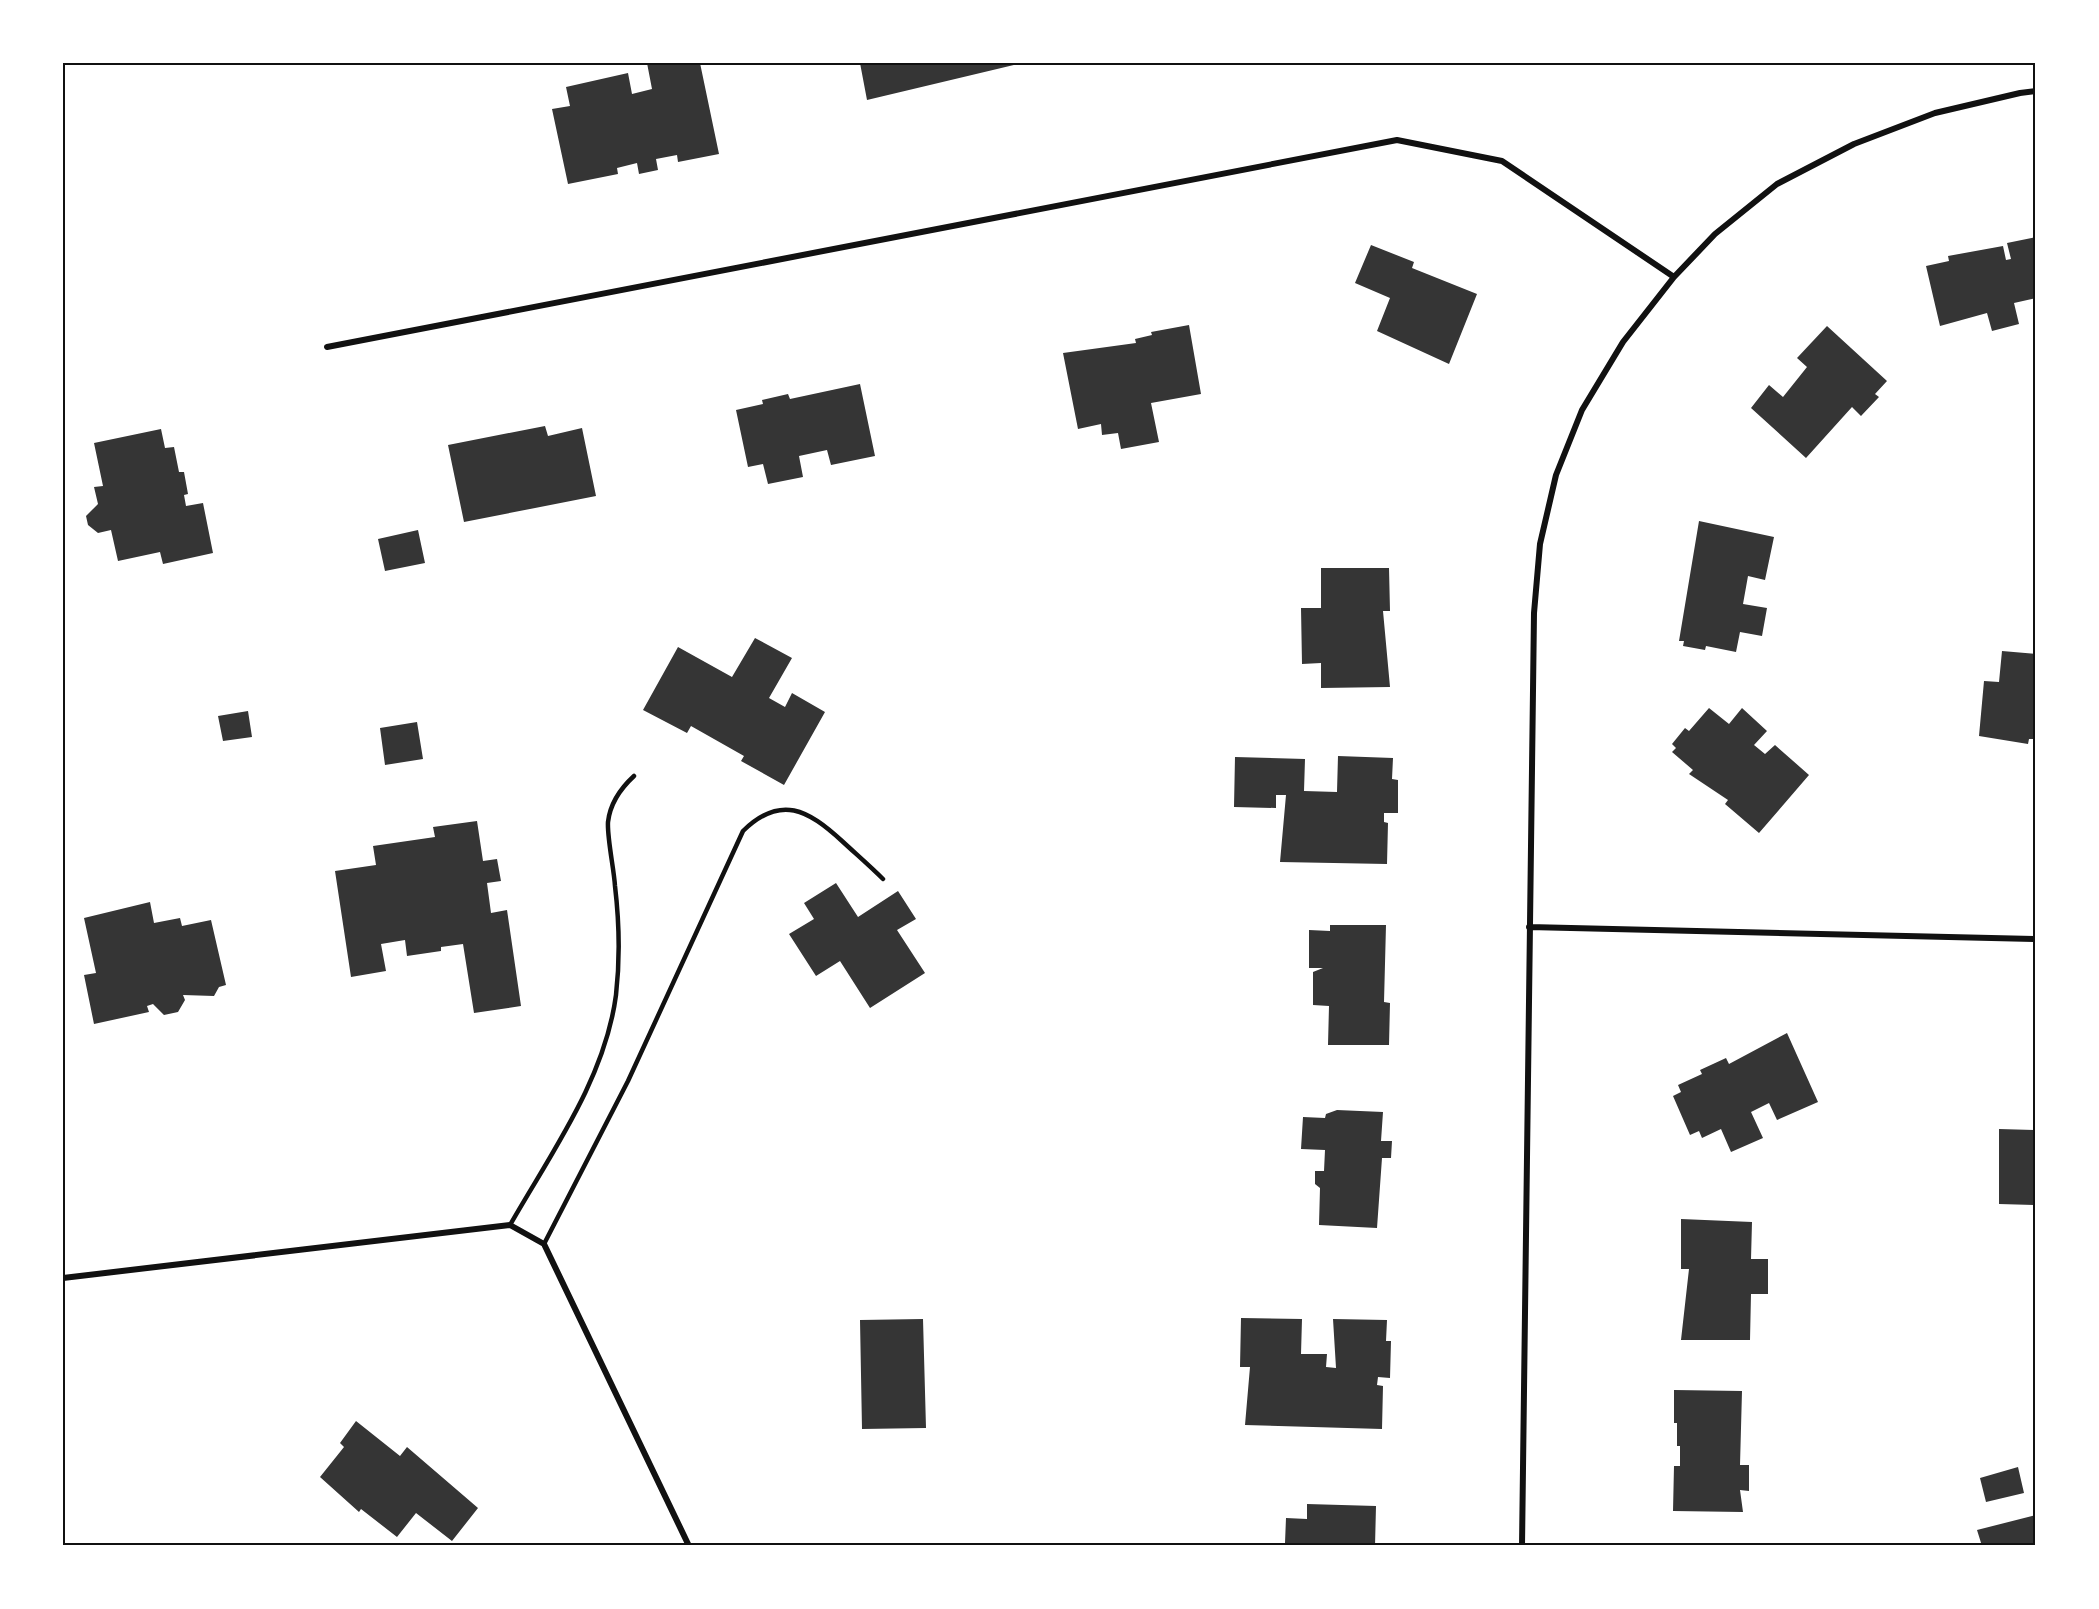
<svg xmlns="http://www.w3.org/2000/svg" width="2099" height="1609" font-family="Quicksand,sans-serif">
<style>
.building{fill:#353535}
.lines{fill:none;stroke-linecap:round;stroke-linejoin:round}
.service{stroke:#111;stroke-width:4.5}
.minor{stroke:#111;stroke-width:6}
.neatline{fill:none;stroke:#111;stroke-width:2}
</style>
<rect width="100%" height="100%" fill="#fff"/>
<path class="building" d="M 647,63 L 700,63 L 719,154 L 678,162 L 677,155 L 656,159 L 658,170 L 639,174 L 637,163 L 617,168 L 618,174 L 568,184 L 552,109 L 570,106 L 566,87 L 628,73 L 632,94 L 652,89 Z
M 860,63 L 1018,63 L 1018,64 L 867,100 Z
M 2036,237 L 2036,298 L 2014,303 L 2019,324 L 1992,331 L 1987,313 L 1940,326 L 1926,266 L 1949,261 L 1948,256 L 2003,246 L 2006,260 L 2011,259 L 2007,243 Z
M 1371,245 L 1414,262 L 1412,268 L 1477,294 L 1449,364 L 1377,331 L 1390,298 L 1355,283 Z
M 1189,325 L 1201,394 L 1151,403 L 1159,442 L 1121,449 L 1118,433 L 1102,435 L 1101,424 L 1078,429 L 1063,353 L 1136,343 L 1135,339 L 1152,335 L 1151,332 Z
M 1827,326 L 1887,381 L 1875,394 L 1879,397 L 1861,416 L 1852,407 L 1806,458 L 1751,408 L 1769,385 L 1783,397 L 1807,367 L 1797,358 Z
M 860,384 L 875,456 L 831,465 L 827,450 L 799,456 L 803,477 L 768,484 L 763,464 L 748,467 L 736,410 L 763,404 L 762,400 L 788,394 L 790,399 Z
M 545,426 L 548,436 L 582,428 L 596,496 L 464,522 L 448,445 Z
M 161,429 L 165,448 L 174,447 L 179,472 L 184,472 L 188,494 L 184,495 L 186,506 L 203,503 L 213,553 L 163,564 L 160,552 L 118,561 L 111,530 L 98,533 L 88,525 L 86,516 L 98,504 L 94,487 L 103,486 L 94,443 Z
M 1699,521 L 1774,537 L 1765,580 L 1748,576 L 1743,604 L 1767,608 L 1762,636 L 1740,632 L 1736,652 L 1706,646 L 1705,650 L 1683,646 L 1684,641 L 1679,641 Z
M 418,530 L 425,563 L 385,571 L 378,539 Z
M 1321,568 L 1389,568 L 1390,611 L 1383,611 L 1390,687 L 1321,688 L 1321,663 L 1302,664 L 1301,608 L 1321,608 Z
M 755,638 L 792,658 L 769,698 L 785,707 L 792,693 L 825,712 L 784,785 L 741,761 L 744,756 L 691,726 L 687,733 L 643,710 L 678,647 L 732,677 Z
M 2002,651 L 2036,654 L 2036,739 L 2029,739 L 2028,744 L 1979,736 L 1984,681 L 1999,682 Z
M 1709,708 L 1729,724 L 1742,708 L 1767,731 L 1754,745 L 1765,754 L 1775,745 L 1809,775 L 1759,833 L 1725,804 L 1728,800 L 1689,774 L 1693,770 L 1672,752 L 1676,748 L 1672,744 L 1685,728 L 1689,731 Z
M 248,711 L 252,737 L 223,741 L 218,716 Z
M 417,722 L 423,759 L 385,765 L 380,728 Z
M 1338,756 L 1393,758 L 1392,779 L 1398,780 L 1398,813 L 1384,813 L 1384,822 L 1388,823 L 1387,864 L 1280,862 L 1286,795 L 1276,795 L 1276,808 L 1234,807 L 1235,757 L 1305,759 L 1304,791 L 1337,792 Z
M 477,821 L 483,861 L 497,859 L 501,881 L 487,883 L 491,913 L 507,910 L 521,1006 L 474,1013 L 463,944 L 441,947 L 441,951 L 407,956 L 405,940 L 381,944 L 386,971 L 351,977 L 335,871 L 376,865 L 373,846 L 435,837 L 433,827 Z
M 836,883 L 858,917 L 898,891 L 916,919 L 897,930 L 925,973 L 870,1008 L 840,961 L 816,976 L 789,934 L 814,919 L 804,903 Z
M 150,902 L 154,923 L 180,918 L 182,926 L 211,920 L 226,985 L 219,987 L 214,996 L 183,995 L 185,1000 L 178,1012 L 164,1015 L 153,1004 L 147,1006 L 149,1012 L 94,1024 L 84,975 L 96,973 L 84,918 Z
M 1330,925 L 1386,925 L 1384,1002 L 1390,1003 L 1389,1045 L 1328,1045 L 1329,1006 L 1313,1005 L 1313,972 L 1323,968 L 1309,968 L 1309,930 L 1330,931 Z
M 1787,1033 L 1818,1102 L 1777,1120 L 1769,1103 L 1751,1112 L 1763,1138 L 1731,1152 L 1721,1129 L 1702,1138 L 1699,1131 L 1690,1135 L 1673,1096 L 1681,1092 L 1678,1085 L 1702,1074 L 1700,1070 L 1726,1058 L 1729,1064 Z
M 1337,1110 L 1383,1112 L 1381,1141 L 1392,1141 L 1391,1158 L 1382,1158 L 1377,1228 L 1319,1225 L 1320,1188 L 1315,1184 L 1315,1171 L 1324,1171 L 1325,1150 L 1301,1149 L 1303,1117 L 1325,1118 L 1326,1114 Z
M 1999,1129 L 2036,1130 L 2036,1205 L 1999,1204 Z
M 1681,1219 L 1752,1222 L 1751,1259 L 1768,1259 L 1768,1294 L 1751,1294 L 1750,1340 L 1681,1340 L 1689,1269 L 1681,1269 Z
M 1241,1318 L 1302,1319 L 1301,1354 L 1327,1354 L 1326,1367 L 1336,1368 L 1333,1319 L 1387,1320 L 1386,1341 L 1391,1341 L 1390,1378 L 1378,1377 L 1377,1385 L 1383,1386 L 1382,1429 L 1245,1425 L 1250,1367 L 1240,1367 Z
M 923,1319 L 926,1428 L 862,1429 L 860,1320 Z
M 1674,1390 L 1742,1391 L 1740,1465 L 1749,1465 L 1749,1491 L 1740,1490 L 1743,1512 L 1673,1511 L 1674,1466 L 1680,1466 L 1680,1446 L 1677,1446 L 1677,1423 L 1674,1423 Z
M 356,1421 L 400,1456 L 407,1447 L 478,1508 L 452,1541 L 416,1513 L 397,1537 L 361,1509 L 359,1512 L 320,1477 L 344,1447 L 340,1443 Z
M 2018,1467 L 2024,1493 L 1986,1502 L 1980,1478 Z
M 1307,1504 L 1376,1506 L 1375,1546 L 1309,1546 L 1309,1544 L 1285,1543 L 1286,1518 L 1307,1519 Z
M 2036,1515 L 2036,1546 L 1982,1546 L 1977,1530 Z"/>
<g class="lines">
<path class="service" d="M 510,1225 C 551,1153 605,1079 616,995 C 620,960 619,920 615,886 C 614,869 607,838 608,822 C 610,804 621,788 634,776
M 544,1244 L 628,1081 L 743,831 C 781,794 808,810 842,841 C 856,854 870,866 883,879"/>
<path class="minor" d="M 327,347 L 1397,140 L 1502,161 L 1674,277
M 1529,927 L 2036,939
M 63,1278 L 510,1225 L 544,1244 L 689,1546
M 1522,1546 L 1534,613 L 1540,544 L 1556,475 L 1582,410 L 1623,342 L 1674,277 L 1715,234 L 1777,184 L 1854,144 L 1935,113 L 2020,93 L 2036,91"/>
</g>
<rect width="2099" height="1609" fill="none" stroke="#ffffff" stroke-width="129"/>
<rect x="64" y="64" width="1970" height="1480" class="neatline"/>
</svg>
